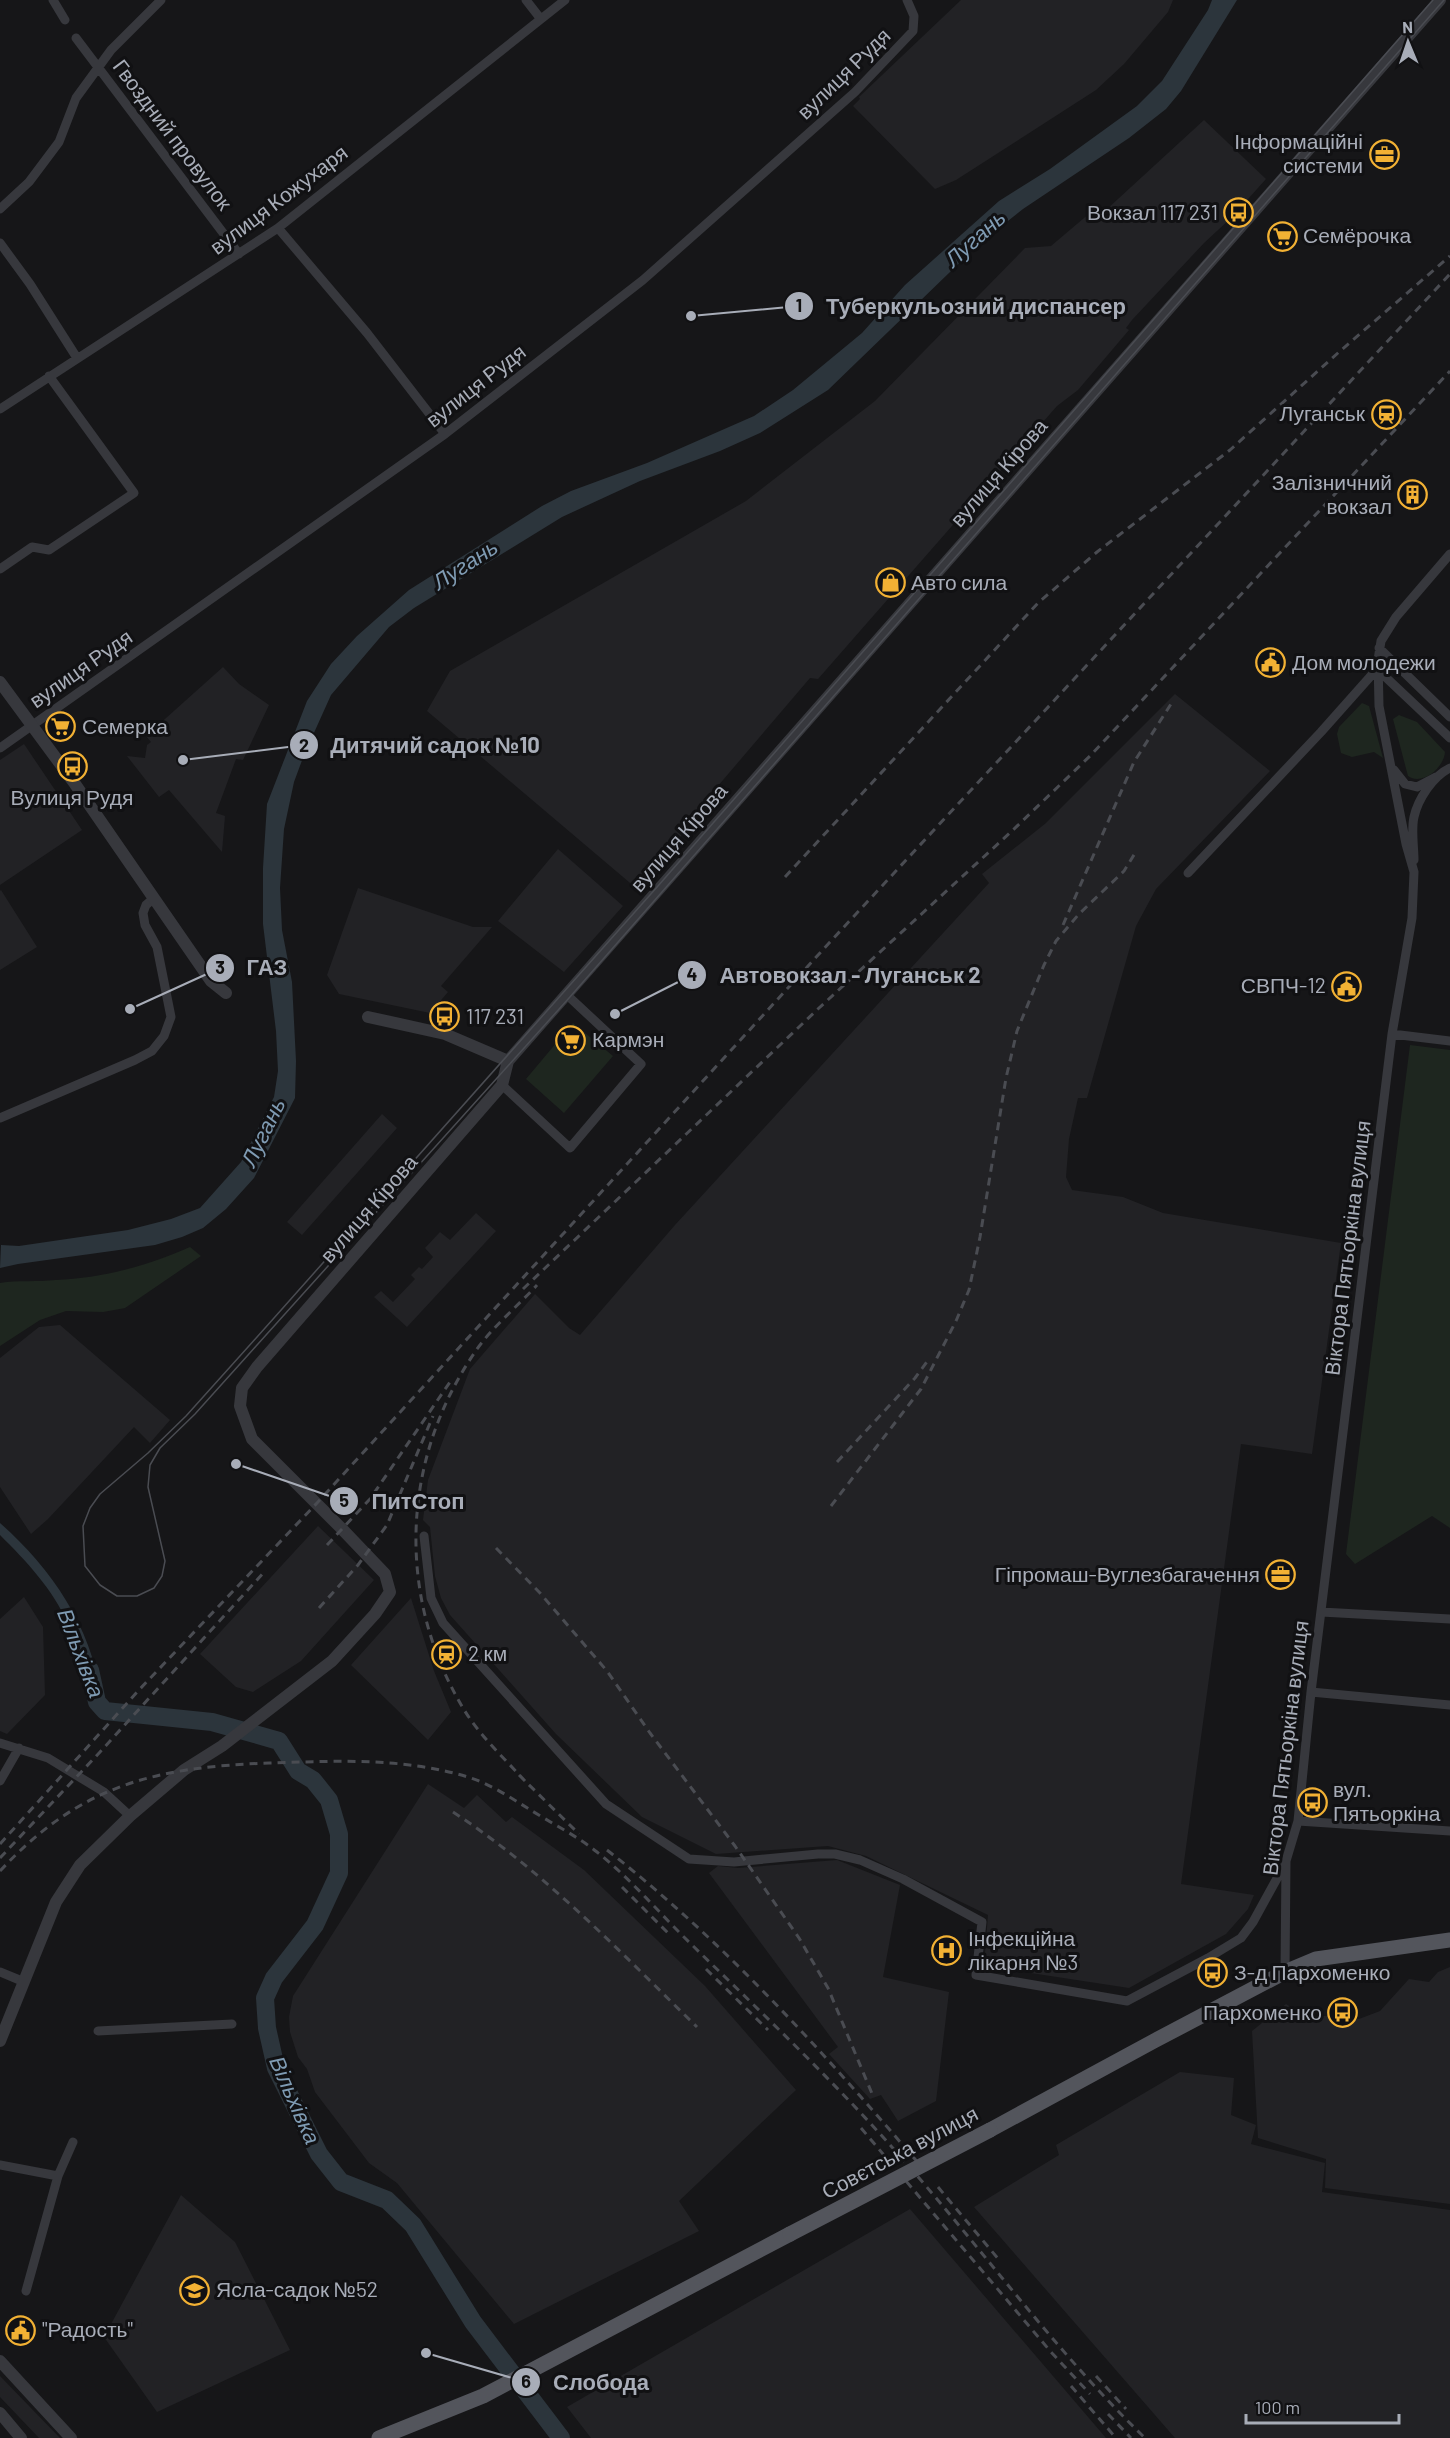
<svg xmlns="http://www.w3.org/2000/svg" width="1450" height="2438" font-family="Barlow,sans-serif">
<style>
.built{fill:#222225}
.green{fill:#1e261f}
.water{fill:#2c353c}
.lines{fill:none;stroke-linecap:round;stroke-linejoin:round}
.river{stroke:#2c353c;stroke-width:18}
.minor{stroke:#37383d;stroke-width:9}
.tertiary{stroke:#37383d;stroke-width:12}
.primary{stroke:#53555c;stroke-width:15}
.tram{stroke:#4a4c52;stroke-width:1.5}
.rail{stroke:#4a4c52;stroke-width:3;stroke-dasharray:8 6;stroke-linecap:butt}
.primary-bridge{stroke:#53555c;stroke-width:15}
.labels{text-anchor:middle;stroke-width:6;stroke-linejoin:round;paint-order:stroke}
.street-label{font-size:21px;fill:#a8adb8;stroke:#111113}
.poi-label{font-size:21px;fill:#a8adb8;stroke:#111113;text-anchor:start}
.water-label{font-size:22px;font-style:italic;fill:#7f9bb3;stroke:#111113}
.leader{fill:none;stroke:#a8adb8;stroke-width:2}
.callout-dot{fill:#a8adb8;stroke:#111113;stroke-width:2}
.mark-label{font-size:18px;text-anchor:middle;font-weight:bold;fill:#111}
.callout-label{font-size:22px;text-anchor:middle;font-weight:bold;fill:#a8adb8;stroke:#111113;stroke-width:6;stroke-linejoin:round;paint-order:stroke}
</style>
<rect width="100%" height="100%" fill="#161618"/>
<path class="built" d="M 961,0 L 1173,0 L 1168,12 L 1124,64 L 1096,90 L 956,180 L 935,189 L 853,106 L 860,99 L 859,97 Z
M 1204,120 L 1266,179 L 1231,218 L 1204,243 L 1132,320 L 1126,328 L 1129,330 L 1078,390 L 1057,406 L 818,679 L 810,678 L 700,807 L 703,811 L 636,888 L 427,711 L 450,671 L 746,501 L 875,401 L 1025,248 L 1051,246 L 1097,207 L 1106,210 Z
M 223,667 L 239,684 L 269,705 L 243,760 L 236,759 L 216,813 L 225,816 L 222,852 L 169,790 L 159,797 L 127,756 L 145,758 L 147,745 L 151,742 L 146,736 Z
M 1175,694 L 1270,771 L 1156,889 L 1136,926 L 1087,1098 L 1078,1098 L 1069,1139 L 1066,1177 L 1072,1190 L 1123,1197 L 1163,1213 L 1341,1243 L 1312,1454 L 1241,1444 L 1181,1884 L 1254,1895 L 1248,1909 L 1226,1934 L 1129,1988 L 984,1966 L 988,1915 L 866,1856 L 828,1846 L 716,1854 L 642,1817 L 556,1734 L 450,1615 L 441,1598 L 435,1576 L 430,1527 L 423,1520 L 428,1480 L 470,1369 L 535,1294 L 569,1328 L 580,1335 L 675,1225 L 989,883 L 982,874 L 1046,823 Z
M 24,744 L 82,830 L 0,885 L 0,760 Z
M 558,849 L 623,906 L 564,972 L 498,921 Z
M 358,888 L 473,927 L 492,927 L 441,986 L 448,992 L 430,1013 L 339,994 L 327,975 Z
M 1,890 L 37,947 L 0,970 L 0,891 Z
M 382,1114 L 397,1128 L 302,1235 L 287,1222 Z
M 476,1213 L 496,1231 L 407,1327 L 374,1297 L 381,1291 L 393,1302 L 415,1279 L 411,1275 L 419,1267 L 422,1269 L 433,1257 L 425,1248 L 440,1232 L 450,1240 Z
M 60,1325 L 170,1420 L 150,1443 L 134,1427 L 48,1519 L 31,1534 L 0,1487 L 0,1358 L 39,1327 Z
M 318,1526 L 374,1580 L 301,1661 L 253,1692 L 236,1687 L 200,1654 Z
M 24,1597 L 43,1627 L 45,1695 L 7,1734 L 0,1731 L 0,1619 Z
M 411,1598 L 434,1671 L 451,1712 L 428,1740 L 351,1665 Z
M 428,1784 L 464,1808 L 477,1795 L 506,1822 L 512,1817 L 584,1870 L 705,1986 L 796,2090 L 679,2201 L 699,2231 L 514,2324 L 397,2183 L 369,2163 L 315,2092 L 307,2069 L 298,2057 L 290,2032 L 289,2017 L 293,1996 Z
M 837,1860 L 900,1885 L 883,1977 L 949,1992 L 936,2101 L 898,2121 L 881,2095 L 870,2099 L 829,2054 L 838,2047 L 709,1873 L 718,1866 L 738,1868 Z
M 1450,1967 L 1450,2204 L 1325,2188 L 1326,2159 L 1258,2138 L 1252,2031 L 1286,2004 L 1302,2014 L 1359,2019 L 1380,2011 L 1409,1979 L 1429,1982 L 1438,1972 Z
M 1180,2072 L 1234,2078 L 1231,2115 L 1256,2125 L 1251,2144 L 1325,2163 L 1322,2192 L 1450,2210 L 1450,2438 L 1175,2438 L 974,2207 L 1059,2155 L 1056,2145 Z
M 181,2195 L 235,2242 L 290,2350 L 157,2412 L 104,2337 Z
M 910,2209 L 1106,2438 L 591,2438 L 567,2407 Z
M 0,2376 L 60,2438 L 39,2438 L 0,2397 Z"/>
<path class="green" d="M 1362,703 L 1369,706 L 1383,758 L 1374,752 L 1352,757 L 1341,753 L 1337,734 L 1339,727 Z
M 1399,715 L 1417,722 L 1445,752 C 1444,768 1422,786 1408,776 L 1393,719 Z
M 573,1023 L 613,1056 L 564,1113 L 526,1079 Z
M 1410,1045 L 1450,1050 L 1450,1528 L 1432,1516 L 1355,1564 L 1346,1554 Z
M 190,1247 L 201,1256 L 125,1308 L 103,1312 L 66,1311 L 40,1320 L 0,1346 L 0,1283 C 18,1280 37,1282 56,1280 C 104,1278 146,1266 190,1247 Z"/>
<path class="water" d="M 1212,0 L 1237,0 L 1181,91 L 1166,109 L 1129,138 L 1023,209 L 980,243 L 828,390 L 760,433 L 720,451 L 640,481 L 562,517 L 414,608 L 389,627 L 331,695 L 304,755 L 294,782 L 284,829 L 280,888 L 282,930 L 292,982 L 296,1061 L 295,1098 L 254,1178 L 226,1209 L 203,1228 L 182,1237 L 155,1245 L 18,1264 L 0,1268 L 1,1245 L 19,1246 L 128,1230 L 171,1219 L 200,1208 L 241,1162 L 274,1097 L 278,1071 L 276,1031 L 263,924 L 263,868 L 267,804 L 307,701 L 331,664 L 357,636 L 409,590 L 542,506 L 571,491 L 647,463 L 754,416 L 793,390 L 862,333 L 905,285 L 999,201 L 1050,169 L 1137,106 L 1162,81 L 1208,10 Z
M 0,1523 C 51,1568 91,1626 101,1695 L 92,1695 C 90,1678 82,1666 76,1651 C 73,1642 72,1632 68,1624 C 53,1589 26,1561 0,1535 Z"/>
<g class="lines">
<path class="river" d="M 90,1670 L 97,1702 L 105,1711 L 212,1722 L 279,1741 L 298,1771 L 313,1780 L 329,1800 L 339,1834 L 339,1873 L 315,1925 L 274,1978 L 265,1998 L 267,2028 L 276,2068 L 319,2154 L 341,2182 L 387,2200 L 413,2225 L 473,2322 L 561,2438"/>
<path class="minor" d="M 53,0 L 65,20
M 526,0 L 540,18
M 76,38 L 239,254
M 0,209 L 29,182 L 59,142 L 76,98 L 111,50 L 161,0
M 278,228 L 367,333 L 445,434
M 0,243 L 30,284 L 77,358
M 0,409 L 278,228 L 565,0
M 0,569 L 32,547 L 49,550 L 134,493 L 49,376
M 1379,648 L 1450,717
M 0,748 L 445,434 L 643,280 L 855,92 L 913,31 L 914,16 L 907,0
M 1394,770 L 1405,784 L 1417,787 L 1436,777
M 1414,860 C 1414,847 1411,830 1414,817 C 1418,799 1433,776 1450,768
M 1188,873 L 1321,732 L 1377,669 L 1450,738
M 1392,1034 L 1450,1041
M 502,1085 L 570,1148 L 641,1064 L 567,995
M 0,1118 L 135,1060 L 152,1051 L 164,1036 L 171,1017 L 157,947 L 145,925 L 143,913 L 146,905 L 153,899
M 424,1536 L 431,1598 L 443,1623 L 606,1804 L 689,1859 L 734,1862 L 818,1854 L 835,1854 L 860,1860 L 903,1879 L 982,1922 L 976,1975 L 1127,2001 L 1208,1958 L 1241,1938 L 1253,1922 L 1286,1862
M 1321,1612 L 1450,1619
M 1311,1692 L 1450,1705
M 0,1743 L 48,1758 L 104,1792 L 130,1816
M 0,1781 L 19,1748
M 1298,1821 L 1450,1831
M 0,1972 L 22,1981
M 1285,1972 L 1286,1861 L 1298,1821 L 1311,1692 L 1392,1034 L 1412,918 L 1414,872 L 1406,844 L 1379,706 L 1378,660 L 1381,641 L 1396,617 L 1450,554
M 98,2031 L 232,2024
M 0,2165 L 58,2176
M 26,2291 L 58,2176 L 73,2142"/>
<path class="tertiary" d="M 0,682 L 75,784 L 211,981 L 226,993
M 368,1017 L 445,1034 L 508,1061
M 0,2041 L 56,1902 L 80,1865 L 130,1816 L 184,1770 L 222,1746 L 332,1661 L 375,1614 L 390,1592 L 385,1574 L 343,1530 L 252,1439 L 240,1406 L 242,1388 L 257,1367 L 502,1085 L 508,1061 L 1440,0
M 0,2361 L 71,2438
M 0,2413 L 21,2438"/>
<path class="primary" d="M 990,2130 L 1154,2041 L 1285,1972 L 1316,1959 L 1450,1940
M 379,2438 L 483,2396 L 790,2234"/>
<path class="tram" d="M 1433,0 L 658,886 L 274,1318 L 186,1416 L 148,1453 L 100,1494 L 90,1508 L 83,1526 L 85,1566 L 100,1585 L 117,1596 L 137,1596 L 154,1588 L 162,1576 L 165,1561 L 148,1487 L 150,1465 L 160,1448 L 195,1414 L 569,998 L 1444,0"/>
<path class="rail" d="M 785,877 L 1038,603 L 1097,552 L 1230,450 L 1339,352 L 1450,256
M 1063,925 L 1134,762 L 1171,704
M 523,1289 L 819,1008 L 1013,830 L 1090,756 L 1450,371
M 837,1462 L 915,1378 L 929,1359
M 831,1506 L 921,1389 L 956,1321 L 969,1290 L 980,1237 L 1006,1078 L 1017,1031 L 1044,965 L 1056,941 L 1079,914 L 1124,871 L 1137,850
M 327,1545 L 370,1499 L 450,1382
M 496,1548 L 540,1593 L 607,1671 L 650,1733 L 735,1846 L 799,1938 L 828,1988 L 873,2096
M 319,1608 L 358,1565 L 387,1525 L 433,1416
M 519,1775 L 579,1834
M 525,1781 C 504,1758 479,1735 463,1708 C 396,1596 401,1460 475,1352 C 491,1328 517,1307 537,1285
M 453,1812 C 545,1872 619,1951 697,2027
M 0,1844 L 138,1691 L 317,1503 L 830,942 L 1450,274
M 607,1850 C 726,1943 827,2056 925,2171
M 0,1858 L 100,1752 L 266,1570
M 0,1871 C 80,1785 155,1767 269,1763 C 337,1761 405,1757 471,1778 C 492,1785 511,1798 529,1809 C 551,1823 577,1836 597,1852 C 631,1879 660,1914 691,1944 C 764,2015 839,2086 906,2163 C 986,2254 1058,2354 1145,2438
M 622,1887 L 671,1936
M 706,1969 L 768,2030
M 861,2128 L 1051,2352 L 1090,2394
M 938,2187 L 1000,2261
M 1096,2376 L 1126,2409
M 1071,2386 L 1116,2438
M 1108,2414 L 1131,2438"/>
<path class="primary-bridge" d="M 790,2234 L 990,2130"/>
</g>
<defs>
<symbol id="office-ring" viewBox="-11 -11 22 22"><circle r="9.5" fill="#111113" stroke="#f2b134" stroke-width="1.5"/><path d="M-6-3h4V-5.5h4V-3h4V5H-6ZM-1-4.5V-3h2v-1.5ZM-6 0V1H6V0Z" fill="#f2b134"/></symbol>
<symbol id="bus-ring" viewBox="-11 -11 22 22"><circle r="9.5" fill="#111113" stroke="#f2b134" stroke-width="1.5"/><path d="M-5-6H5V4H4V6H2V4H-2V6H-4V4H-5ZM-3.5-4V0h7V-4ZM-3.5 1.2v1.5H-2V1.2ZM2 1.2v1.5H3.5V1.2Z" fill="#f2b134"/></symbol>
<symbol id="supermarket-ring" viewBox="-11 -11 22 22"><circle r="9.5" fill="#111113" stroke="#f2b134" stroke-width="1.5"/><path d="M-6-5.5h2.5l.6 2H6L4.5 2H-2.5L-4.4-4H-6ZM-1.5 3.2a1.3 1.3 0 1 0 .1 0ZM3 3.2a1.3 1.3 0 1 0 .1 0Z" fill="#f2b134"/></symbol>
<symbol id="station-ring" viewBox="-11 -11 22 22"><circle r="9.5" fill="#111113" stroke="#f2b134" stroke-width="1.5"/><path d="M-3-6H3Q5-6 5-4V2Q5 4 3 4L4.5 6H3L1.5 4h-3L-3 6H-4.5L-3 4Q-5 4-5 2V-4Q-5-6-3-6ZM-3.5-4v3h7v-3ZM-3.5 1v1.5H-2V1ZM2 1v1.5H3.5V1Z" fill="#f2b134"/></symbol>
<symbol id="building-ring" viewBox="-11 -11 22 22"><circle r="9.5" fill="#111113" stroke="#f2b134" stroke-width="1.5"/><path d="M-4-6H4V6H1V3H-1V6H-4ZM-2.5-4.3h1.7v1.8h-1.7ZM.8-4.3h1.7v1.8H.8ZM-2.5-1h1.7V.8h-1.7ZM.8-1h1.7V.8H.8Z" fill="#f2b134"/></symbol>
<symbol id="shop-ring" viewBox="-11 -11 22 22"><circle r="9.5" fill="#111113" stroke="#f2b134" stroke-width="1.5"/><path d="M-5-2.5h2.3a2.7 3.5 0 0 1 5.4 0H5L5.5 6h-11ZM-1.5-2.5h3a1.5 2.3 0 0 0-3 0Z" fill="#f2b134"/></symbol>
<symbol id="civic-ring" viewBox="-11 -11 22 22"><circle r="9.5" fill="#111113" stroke="#f2b134" stroke-width="1.5"/><path d="M-.6-6.5H3V-4.5H.6V-3L4-1V1h2V6H-6V1h2V-1L-.6-3ZM-1.2 2.5V6h2.4V2.5Z" fill="#f2b134"/></symbol>
<symbol id="hospital-ring" viewBox="-11 -11 22 22"><circle r="9.5" fill="#111113" stroke="#f2b134" stroke-width="1.5"/><path d="M-5-5h3v3.5h4V-5h3V5h-3V1.5h-4V5h-3Z" fill="#f2b134"/></symbol>
<symbol id="school-ring" viewBox="-11 -11 22 22"><circle r="9.5" fill="#111113" stroke="#f2b134" stroke-width="1.5"/><path d="M0-5L7-2L0 1L-7-2ZM-4 1L0 2.5L4 1V4Q0 6-4 4Z" fill="#f2b134"/></symbol>
</defs>
<g fill-rule="evenodd">
<use href="#office-ring" x="1368" y="138" width="33" height="33"/>
<use href="#bus-ring" x="1222" y="196" width="33" height="33"/>
<use href="#supermarket-ring" x="1266" y="220" width="33" height="33"/>
<use href="#station-ring" x="1370" y="398" width="33" height="33"/>
<use href="#building-ring" x="1396" y="478" width="33" height="33"/>
<use href="#shop-ring" x="874" y="566" width="33" height="33"/>
<use href="#civic-ring" x="1254" y="646" width="33" height="33"/>
<use href="#supermarket-ring" x="44" y="710" width="33" height="33"/>
<use href="#bus-ring" x="56" y="750" width="33" height="33"/>
<use href="#civic-ring" x="1330" y="970" width="33" height="33"/>
<use href="#bus-ring" x="428" y="1000" width="33" height="33"/>
<use href="#supermarket-ring" x="554" y="1024" width="33" height="33"/>
<use href="#office-ring" x="1264" y="1558" width="33" height="33"/>
<use href="#station-ring" x="430" y="1638" width="33" height="33"/>
<use href="#bus-ring" x="1296" y="1786" width="33" height="33"/>
<use href="#hospital-ring" x="930" y="1934" width="33" height="33"/>
<use href="#bus-ring" x="1196" y="1956" width="33" height="33"/>
<use href="#bus-ring" x="1326" y="1996" width="33" height="33"/>
<use href="#school-ring" x="178" y="2274" width="33" height="33"/>
<use href="#civic-ring" x="4" y="2314" width="33" height="33"/>
</g>
<g class="labels">
<g class="street-label">
<text transform="translate(844 74) rotate(-44)" y="7">вулиця Рудя</text>
<text transform="translate(172 135) rotate(53)" y="7">Гвоздний провулок</text>
<text transform="translate(279 200) rotate(-37)" y="7">вулиця Кожухаря</text>
<text transform="translate(476 386) rotate(-38)" y="7">вулиця Рудя</text>
<text transform="translate(999 473) rotate(-49)" y="7">вулиця Кірова</text>
<text transform="translate(81 669) rotate(-35)" y="7">вулиця Рудя</text>
<text transform="translate(679 838) rotate(-49)" y="7">вулиця Кірова</text>
<text transform="translate(369 1209) rotate(-49)" y="7">вулиця Кірова</text>
<text transform="translate(1348 1248) rotate(-83)" y="7">Віктора Пятьоркіна вулиця</text>
<text transform="translate(1286 1748) rotate(-83)" y="7">Віктора Пятьоркіна вулиця</text>
<text transform="translate(900 2153) rotate(-28)" y="7">Совєтська вулиця</text>
</g>
<g class="poi-label">
<text x="1363" y="149" text-anchor="end">Інформаційні<tspan x="1363" dy="24">системи</tspan></text>
<text x="1218" y="220" text-anchor="end">Вокзал 117 231</text>
<text x="1303" y="243">Семёрочка</text>
<text x="1365" y="421" text-anchor="end">Луганськ</text>
<text x="1392" y="490" text-anchor="end">Залізничний<tspan x="1392" dy="24">вокзал</tspan></text>
<text x="911" y="590">Авто сила</text>
<text x="1292" y="670">Дом молодежи</text>
<text x="82" y="734">Семерка</text>
<text x="72" y="805" text-anchor="middle">Вулиця Рудя</text>
<text x="1326" y="993" text-anchor="end">СВПЧ-12</text>
<text x="466" y="1024">117 231</text>
<text x="592" y="1047">Кармэн</text>
<text x="1260" y="1582" text-anchor="end">Гіпромаш-Вуглезбагачення</text>
<text x="468" y="1661">2 км</text>
<text x="1333" y="1797">вул.<tspan x="1333" dy="24">Пятьоркіна</tspan></text>
<text x="968" y="1946">Інфекційна<tspan x="968" dy="24">лікарня №3</tspan></text>
<text x="1234" y="1980">З-д Пархоменко</text>
<text x="1322" y="2020" text-anchor="end">Пархоменко</text>
<text x="216" y="2297">Ясла-садок №52</text>
<text x="42" y="2337">"Радость"</text>
</g>
<g class="water-label">
<text transform="translate(975 238) rotate(-42)" y="8">Лугань</text>
<text transform="translate(465 564) rotate(-33)" y="8">Лугань</text>
<text transform="translate(263 1132) rotate(-64)" y="8">Лугань</text>
<text transform="translate(81 1653) rotate(69)" y="8">Вільхівка</text>
<text transform="translate(295 2100) rotate(66)" y="8">Вільхівка</text>
</g>
</g>
<path class="leader" d="M691 316L799 306M183 760L304 745M130 1009L220 968M615 1014L692 975M236 1464L344 1501M426 2353L526 2382"/>
<g class="callout-dot">
<circle cx="691" cy="316" r="6"/>
<circle cx="183" cy="760" r="6"/>
<circle cx="130" cy="1009" r="6"/>
<circle cx="615" cy="1014" r="6"/>
<circle cx="236" cy="1464" r="6"/>
<circle cx="426" cy="2353" r="6"/>
<circle cx="799" cy="306" r="15"/>
<circle cx="304" cy="745" r="15"/>
<circle cx="220" cy="968" r="15"/>
<circle cx="692" cy="975" r="15"/>
<circle cx="344" cy="1501" r="15"/>
<circle cx="526" cy="2382" r="15"/>
</g>
<g class="mark-label">
<text x="799" y="312">1</text>
<text x="304" y="752">2</text>
<text x="220" y="974">3</text>
<text x="692" y="981">4</text>
<text x="344" y="1507">5</text>
<text x="526" y="2388">6</text>
</g>
<g class="callout-label">
<text x="976" y="314">Туберкульозний диспансер</text>
<text x="435" y="753">Дитячий садок №10</text>
<text x="267" y="975">ГАЗ</text>
<text x="850" y="983">Автовокзал - Луганськ 2</text>
<text x="418" y="1509">ПитСтоп</text>
<text x="601" y="2390">Слобода</text>
</g>
<g transform="translate(1408 42) rotate(358)" stroke="#111113" stroke-width="4.5" paint-order="stroke">
<path d="M0-4.5L10 22L0 15L-10 22Z" fill="#a8adb8"/>
<text y="-9" font-size="16" font-weight="bold" text-anchor="middle" fill="#a8adb8">N</text>
</g>
<path d="M1246 2414v9h153v-9" fill="none" stroke="#a8adb8" stroke-width="3"/>
<text x="1255" y="2414" font-size="18" fill="#a8adb8" stroke="#111113" stroke-width="4.5" paint-order="stroke">100 m</text>
</svg>
